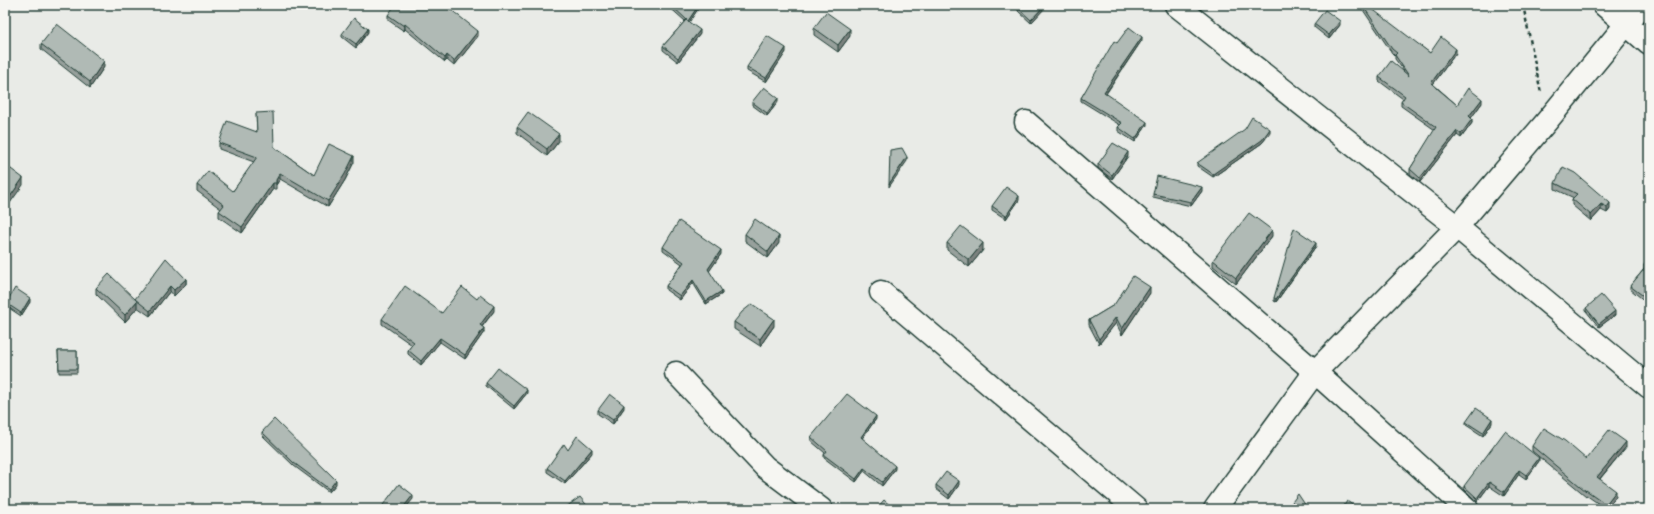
<svg xmlns="http://www.w3.org/2000/svg" width="1654" height="514" font-family="'Balsamiq Sans',sans-serif">
<style>
.lines{fill:none;stroke-linecap:round;stroke-linejoin:round}
.minor-casing{stroke:#1f3d34;stroke-width:25}
.path{stroke:#1f3d34;stroke-width:2.5;stroke-dasharray:4 3;stroke-linecap:butt}
.minor{stroke:#f6f6f2;stroke-width:22}
.wall{fill:#97a09c;stroke:#1f3d34}
.shaded-wall{fill:#7b827f;stroke:#1f3d34}
.building{fill:#b0bab5;stroke:#1f3d34}
</style>
<rect width="100%" height="100%" fill="#e9ebe7"/>
<filter id="ink" filterUnits="userSpaceOnUse"><feTurbulence type="fractalNoise" baseFrequency=".025" numOctaves="2"/><feDisplacementMap in="SourceGraphic" scale="8" xChannelSelector="R" yChannelSelector="G"/><feConvolveMatrix kernelMatrix="1 2 1 2 8 2 1 2 1" color-interpolation-filters="sRGB"/></filter>
<g filter="url(#ink)">
<g class="lines">
<defs>
<path id="minor" d="M 1176,5 L 1457,227 L 1649,387
M 1604,5 L 1649,44
M 1026,122 L 1315,372 L 1467,509
M 881,292 L 1136,509
M 676,373 L 765,467 L 821,509
M 1215,509 L 1315,372 L 1457,227 L 1547,121 L 1642,5"/>
</defs>
<use href="#minor" class="minor-casing"/>
<path class="path" d="M 1523,5 L 1541,93"/>
<use href="#minor" class="minor"/>
</g>
<path class="wall" d="M 667,5 L 697,5 L 698,9 L 689,22 L 700,34 L 678,62 L 663,50 L 663,46 L 685,21 Z
M 1047,5 L 1031,23 L 1018,11 L 1018,8 Z
M 1363,6 L 1430,53 L 1456,53 L 1433,84 L 1457,105 L 1482,103 L 1471,118 L 1472,123 L 1461,138 L 1457,135 L 1420,182 L 1410,174 L 1410,169 L 1435,130 L 1401,106 L 1401,102 L 1403,99 L 1379,81 L 1379,77 L 1404,71 L 1395,59 L 1395,56 L 1392,53 L 1363,10 Z
M 388,15 L 478,36 L 454,66 L 447,60 L 445,62 L 405,29 L 404,31 L 388,20 Z
M 1314,24 L 1340,25 L 1329,39 L 1314,27 Z
M 814,28 L 850,36 L 838,52 L 814,35 Z
M 368,32 L 356,48 L 342,37 L 342,34 Z
M 1142,40 L 1106,94 L 1147,125 L 1135,142 L 1118,131 L 1118,127 L 1120,125 L 1081,101 L 1081,98 L 1117,43 Z
M 41,44 L 104,67 L 90,88 L 41,49 Z
M 786,52 L 766,82 L 747,71 L 747,67 Z
M 752,102 L 778,102 L 767,116 L 752,105 Z
M 256,113 L 274,147 L 314,175 L 354,162 L 345,180 L 328,207 L 280,179 L 276,185 L 276,189 L 273,189 L 242,233 L 219,217 L 219,211 L 221,209 L 197,191 L 197,185 L 233,191 L 254,162 L 219,149 L 219,143 L 257,132 Z
M 517,127 L 559,141 L 547,156 L 517,133 Z
M 1270,133 L 1262,143 L 1213,177 L 1197,166 L 1197,163 Z
M 1128,156 L 1112,179 L 1098,168 L 1098,164 Z
M 1555,183 L 1610,209 L 1607,213 L 1601,210 L 1591,221 L 1572,205 L 1572,199 L 1574,198 L 1555,189 Z
M 1202,191 L 1191,206 L 1153,197 L 1153,194 Z
M 1019,200 L 1006,219 L 992,210 L 992,206 Z
M 745,234 L 779,243 L 768,258 L 745,241 Z
M 1272,236 L 1236,284 L 1213,266 L 1213,260 Z
M 947,243 L 983,250 L 969,267 L 947,250 Z
M 1316,246 L 1276,302 L 1274,301 L 1274,298 Z
M 663,247 L 721,254 L 709,271 L 722,294 L 706,304 L 693,283 L 680,300 L 666,290 L 666,286 L 682,264 L 663,250 Z
M 1649,259 L 1646,302 L 1630,289 L 1630,286 L 1644,269 L 1644,265 Z
M 186,279 L 186,284 L 174,296 L 170,291 L 150,316 L 137,307 L 137,308 L 125,322 L 96,294 L 96,288 L 135,299 Z
M 1150,293 L 1122,335 L 1116,323 L 1099,344 L 1089,325 L 1089,320 L 1114,305 Z
M 30,302 L 21,316 L 6,306 L 6,303 Z
M 1586,308 L 1615,315 L 1599,327 L 1586,311 Z
M 494,311 L 482,327 L 484,332 L 465,359 L 440,342 L 421,365 L 408,354 L 408,350 L 412,345 L 382,324 L 382,319 Z
M 734,322 L 774,326 L 760,346 L 734,329 Z
M 58,351 L 77,351 L 77,373 L 59,373 Z
M 486,383 L 527,393 L 514,409 L 486,386 Z
M 624,408 L 613,424 L 598,414 L 598,410 Z
M 876,419 L 862,438 L 895,469 L 882,486 L 864,471 L 856,482 L 824,458 L 824,455 L 825,453 L 811,441 L 811,437 Z
M 1466,422 L 1492,423 L 1483,436 L 1466,425 Z
M 262,432 L 336,484 L 329,492 L 294,466 L 262,435 Z
M 1532,446 L 1586,459 L 1626,447 L 1600,479 L 1616,496 L 1606,509 L 1586,495 L 1586,496 L 1532,451 Z
M 568,450 L 592,453 L 565,484 L 547,472 L 547,468 Z
M 1539,461 L 1526,479 L 1519,474 L 1504,496 L 1489,486 L 1477,502 L 1464,489 L 1464,486 Z
M 936,485 L 959,485 L 949,499 L 936,489 Z"/>
<path class="shaded-wall" d="M 1045,5 L 1047,5 L 1047,6 L 1031,23 L 1031,20 Z
M 698,6 L 698,9 L 688,24 L 688,21 Z
M 1340,21 L 1340,25 L 1329,39 L 1329,35 Z
M 405,24 L 405,29 L 404,31 L 404,26 Z
M 368,29 L 368,32 L 356,48 L 356,44 Z
M 850,29 L 850,36 L 838,52 L 838,45 Z
M 700,30 L 700,34 L 678,62 L 678,58 Z
M 478,31 L 478,36 L 454,66 L 454,61 Z
M 1142,37 L 1142,40 L 1104,96 L 1104,92 Z
M 786,48 L 786,52 L 766,82 L 766,78 Z
M 1456,49 L 1456,53 L 1431,87 L 1431,83 Z
M 447,55 L 447,60 L 445,62 L 445,58 Z
M 104,61 L 104,67 L 90,88 L 90,82 Z
M 778,98 L 778,102 L 767,116 L 767,113 Z
M 1482,99 L 1482,103 L 1469,121 L 1469,116 Z
M 1472,119 L 1472,123 L 1461,138 L 1461,134 Z
M 1147,122 L 1147,125 L 1135,142 L 1135,139 Z
M 1270,129 L 1270,133 L 1262,143 L 1213,177 L 1213,174 Z
M 1457,131 L 1457,135 L 1420,182 L 1420,178 Z
M 559,134 L 559,141 L 547,156 L 547,149 Z
M 1128,152 L 1128,156 L 1112,179 L 1112,175 Z
M 354,156 L 354,162 L 345,180 L 328,207 L 328,201 Z
M 907,157 L 907,161 L 889,187 L 889,184 Z
M 280,173 L 280,179 L 276,185 L 276,180 Z
M 23,178 L 23,185 L 5,210 L 5,204 Z
M 273,183 L 273,189 L 242,233 L 242,227 Z
M 1202,187 L 1202,191 L 1191,206 L 1191,202 Z
M 1019,196 L 1019,200 L 1006,219 L 1006,216 Z
M 1610,203 L 1610,209 L 1607,213 L 1607,207 Z
M 1601,204 L 1601,210 L 1591,221 L 1591,215 Z
M 1272,230 L 1272,236 L 1236,284 L 1236,278 Z
M 779,236 L 779,243 L 768,258 L 768,252 Z
M 983,243 L 983,250 L 969,267 L 969,260 Z
M 1316,243 L 1316,246 L 1276,302 L 1276,299 Z
M 721,250 L 721,254 L 708,273 L 708,269 Z
M 186,279 L 186,284 L 174,296 L 174,290 Z
M 693,280 L 693,283 L 680,300 L 680,296 Z
M 170,286 L 170,291 L 150,316 L 150,311 Z
M 1150,287 L 1150,293 L 1122,335 L 1122,329 Z
M 722,291 L 722,294 L 706,304 L 706,301 Z
M 1649,294 L 1649,297 L 1646,302 L 1646,298 Z
M 30,298 L 30,302 L 21,316 L 21,313 Z
M 137,301 L 137,308 L 125,322 L 125,315 Z
M 494,306 L 494,311 L 480,329 L 480,325 Z
M 1615,311 L 1615,315 L 1599,327 L 1599,324 Z
M 1116,317 L 1116,323 L 1099,344 L 1099,339 Z
M 774,319 L 774,326 L 760,346 L 760,339 Z
M 484,328 L 484,332 L 465,359 L 465,355 Z
M 440,338 L 440,342 L 421,365 L 421,361 Z
M 527,390 L 527,393 L 514,409 L 514,406 Z
M 624,405 L 624,408 L 613,424 L 613,420 Z
M 876,416 L 876,419 L 861,440 L 861,437 Z
M 1492,419 L 1492,423 L 1483,436 L 1483,433 Z
M 1626,442 L 1626,447 L 1597,482 L 1597,477 Z
M 592,449 L 592,453 L 565,484 L 565,481 Z
M 1539,458 L 1539,461 L 1526,479 L 1526,475 Z
M 895,466 L 895,469 L 882,486 L 882,482 Z
M 864,468 L 864,471 L 856,482 L 856,479 Z
M 1519,470 L 1519,474 L 1504,496 L 1504,492 Z
M 336,480 L 336,484 L 329,492 L 329,489 Z
M 959,481 L 959,485 L 949,499 L 949,495 Z
M 1489,482 L 1489,486 L 1477,502 L 1477,498 Z
M 1616,491 L 1616,496 L 1606,509 L 1606,504 Z
M 413,495 L 413,499 L 405,509 L 402,509 Z"/>
<path class="building" d="M 395,5 L 445,5 L 478,31 L 454,61 L 447,55 L 445,58 L 405,24 L 404,26 L 388,15 Z
M 671,5 L 697,5 L 698,6 L 688,21 Z
M 1020,5 L 1045,5 L 1031,20 L 1018,8 Z
M 1364,5 L 1367,5 L 1430,53 L 1441,37 L 1456,49 L 1431,83 L 1457,105 L 1468,88 L 1482,99 L 1469,116 L 1472,119 L 1461,134 L 1457,131 L 1420,178 L 1410,169 L 1436,127 L 1401,102 L 1405,96 L 1379,77 L 1391,61 L 1409,76 L 1395,55 L 1397,53 L 1392,49 L 1363,6 Z
M 1325,10 L 1340,21 L 1329,35 L 1314,24 Z
M 826,12 L 850,29 L 838,45 L 814,28 Z
M 354,18 L 368,29 L 356,44 L 342,34 Z
M 686,20 L 700,30 L 678,58 L 663,46 Z
M 57,24 L 104,61 L 90,82 L 41,44 Z
M 1129,27 L 1142,37 L 1104,92 L 1147,122 L 1135,139 L 1118,127 L 1122,123 L 1081,98 L 1114,41 L 1117,43 Z
M 767,36 L 786,48 L 766,78 L 747,67 Z
M 764,87 L 778,98 L 767,113 L 752,102 Z
M 273,112 L 274,147 L 314,175 L 329,144 L 354,156 L 345,174 L 328,201 L 280,173 L 276,180 L 276,183 L 273,183 L 242,227 L 219,211 L 224,205 L 197,185 L 208,171 L 233,191 L 257,157 L 219,143 L 227,121 L 257,132 L 256,113 Z
M 528,112 L 559,134 L 547,149 L 517,127 Z
M 1252,117 L 1270,129 L 1262,140 L 1213,174 L 1197,163 L 1245,129 Z
M 1113,143 L 1128,152 L 1112,175 L 1098,164 Z
M 902,148 L 907,157 L 889,184 L 890,150 Z
M 7,166 L 23,178 L 5,204 L 5,169 Z
M 1563,167 L 1575,173 L 1610,203 L 1607,207 L 1601,204 L 1591,215 L 1572,199 L 1577,194 L 1555,183 Z
M 1157,176 L 1202,187 L 1191,202 L 1153,194 Z
M 1006,187 L 1019,196 L 1006,216 L 992,206 Z
M 1249,213 L 1272,230 L 1236,278 L 1213,260 Z
M 755,219 L 779,236 L 768,252 L 745,234 Z
M 679,221 L 721,250 L 708,269 L 722,291 L 706,301 L 693,280 L 680,296 L 666,286 L 684,262 L 663,247 Z
M 961,226 L 983,243 L 969,260 L 947,243 Z
M 1294,228 L 1316,243 L 1276,299 L 1274,298 Z
M 166,258 L 186,279 L 174,290 L 170,286 L 150,311 L 135,299 Z
M 1649,259 L 1649,294 L 1646,298 L 1630,286 L 1646,267 L 1644,265 Z
M 109,274 L 137,301 L 125,315 L 96,288 Z
M 1133,276 L 1150,287 L 1122,329 L 1116,317 L 1099,339 L 1089,320 L 1114,305 Z
M 405,286 L 442,313 L 462,287 L 477,299 L 480,295 L 494,306 L 480,325 L 484,328 L 465,355 L 440,338 L 421,361 L 408,350 L 414,342 L 382,319 Z
M 15,288 L 30,298 L 21,313 L 6,303 Z
M 1601,295 L 1615,311 L 1599,324 L 1586,308 Z
M 752,304 L 774,319 L 760,339 L 734,322 L 742,312 Z
M 58,351 L 77,351 L 77,369 L 59,369 Z
M 498,368 L 527,390 L 514,406 L 486,383 Z
M 610,394 L 624,405 L 613,420 L 598,410 Z
M 847,394 L 876,416 L 861,437 L 895,466 L 882,482 L 864,468 L 856,479 L 824,455 L 827,451 L 811,437 Z
M 1476,408 L 1492,419 L 1483,433 L 1466,422 Z
M 274,419 L 336,480 L 329,489 L 294,463 L 262,432 Z
M 1544,428 L 1565,441 L 1586,459 L 1609,430 L 1626,442 L 1597,477 L 1616,491 L 1606,504 L 1586,490 L 1586,491 L 1532,446 Z
M 1505,431 L 1539,458 L 1526,475 L 1519,470 L 1504,492 L 1489,482 L 1477,498 L 1464,486 Z
M 577,436 L 592,449 L 565,481 L 547,468 L 564,444 L 568,450 Z
M 946,472 L 959,481 L 949,495 L 936,485 Z
M 399,484 L 413,495 L 402,509 L 380,509 Z
M 1298,494 L 1308,509 L 1287,509 Z
M 580,497 L 590,509 L 567,509 L 566,507 Z
M 884,500 L 894,509 L 876,509 Z
M 1347,501 L 1358,509 L 1342,509 Z"/>
</g>
<rect width="1654" height="514" fill="none" stroke="#f6f6f2" stroke-width="20"/>
<rect x="10" y="10" width="1634" height="494" fill="none" stroke="#1f3d34" stroke-width="1.5" filter="url(#ink)"/>
</svg>
